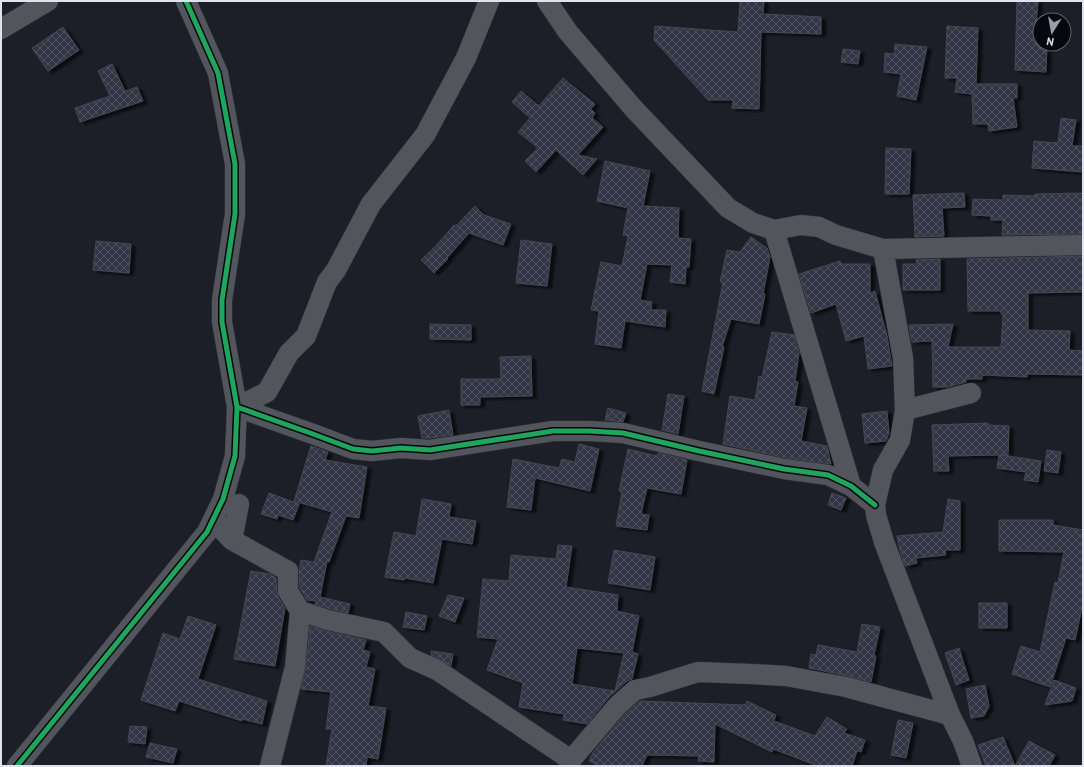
<svg xmlns="http://www.w3.org/2000/svg" width="1084" height="767" font-family="'PT Sans',sans-serif">
<style>
.building{fill:url(#building-cross-hatch);stroke:#454850;fill-rule:evenodd;filter:url(#shadow)}
.lines{fill:none;stroke-linecap:round;stroke-linejoin:round}
.minor-casing{stroke:#373940;stroke-width:21}
.minor{stroke:#52555c;stroke-width:20}
.cycleway-casing{stroke:#05080e;stroke-width:8}
.cycleway{stroke:#20a55d;stroke-width:5}
</style>
<defs>
<pattern id="building-cross-hatch" width="8" height="8" patternUnits="userSpaceOnUse"><rect width="8" height="8" fill="#323644"/><path d="M0 0l8 8M0 8l8-8" fill="none" stroke="#4f535f"/></pattern>
<filter id="shadow"><feDropShadow dx="4.5" dy="2.5" stdDeviation="1" flood-color="#0009"/></filter>
</defs>
<rect width="100%" height="100%" fill="#1c1f28"/>
<path class="building" d="M 740,1 L 764,1 L 763,14 L 821,17 L 821,34 L 761,32 L 759,109 L 732,108 L 733,100 L 708,100 L 654,40 L 655,26 L 738,32 Z
M 1017,1 L 1038,1 L 1036,24 L 1040,24 L 1040,44 L 1047,44 L 1046,72 L 1015,70 Z
M 947,26 L 978,28 L 976,84 L 1017,84 L 1017,98 L 1013,98 L 1017,127 L 989,131 L 988,124 L 973,124 L 972,94 L 955,92 L 957,78 L 945,78 Z
M 63,27 L 79,50 L 48,71 L 32,48 Z
M 895,44 L 927,47 L 916,100 L 897,96 L 901,74 L 884,72 L 885,53 L 894,54 Z
M 843,49 L 860,51 L 858,64 L 841,62 Z
M 112,64 L 125,91 L 137,87 L 143,101 L 80,122 L 75,108 L 110,96 L 98,71 Z
M 563,78 L 595,104 L 591,109 L 595,113 L 592,118 L 603,127 L 578,155 L 597,159 L 583,175 L 556,150 L 536,172 L 525,161 L 538,148 L 518,132 L 530,118 L 512,102 L 521,91 L 539,106 Z
M 1061,118 L 1076,120 L 1072,146 L 1083,146 L 1083,172 L 1032,168 L 1034,141 L 1058,143 Z
M 886,148 L 911,149 L 909,194 L 885,194 Z
M 605,161 L 650,171 L 643,206 L 679,208 L 678,238 L 691,239 L 689,267 L 686,267 L 685,284 L 670,282 L 672,265 L 647,264 L 640,300 L 652,302 L 651,310 L 666,310 L 665,327 L 625,321 L 621,348 L 595,344 L 599,311 L 591,310 L 601,262 L 622,266 L 628,236 L 623,235 L 628,208 L 597,201 Z
M 964,193 L 965,207 L 942,208 L 944,236 L 915,237 L 913,195 Z
M 1083,193 L 1083,234 L 1002,235 L 1003,220 L 991,220 L 991,216 L 972,215 L 973,199 L 1003,200 L 1003,195 L 1035,196 L 1035,194 Z
M 475,206 L 484,215 L 511,224 L 503,245 L 469,233 L 447,258 L 448,259 L 434,273 L 421,260 L 434,248 L 454,225 L 456,226 Z
M 751,237 L 767,248 L 770,257 L 763,294 L 765,294 L 759,324 L 731,319 L 722,347 L 724,347 L 714,394 L 702,391 L 723,282 L 720,282 L 727,250 L 740,252 Z
M 521,240 L 552,244 L 547,286 L 516,283 Z
M 96,241 L 131,244 L 129,273 L 93,270 Z
M 1083,256 L 1083,292 L 1028,293 L 1028,330 L 1070,331 L 1069,350 L 1083,351 L 1083,375 L 1027,374 L 1027,377 L 982,375 L 982,379 L 966,379 L 966,382 L 947,387 L 933,387 L 932,341 L 912,342 L 909,325 L 953,324 L 948,347 L 1001,347 L 1003,314 L 1001,314 L 1001,311 L 968,311 L 967,259 Z
M 940,259 L 940,290 L 903,290 L 903,264 L 917,264 L 916,260 Z
M 840,261 L 841,264 L 870,264 L 870,293 L 875,291 L 887,336 L 892,366 L 868,369 L 864,336 L 846,341 L 836,304 L 811,313 L 799,274 Z
M 430,324 L 471,325 L 471,340 L 430,339 Z
M 772,332 L 794,335 L 799,353 L 795,381 L 798,382 L 794,406 L 807,408 L 801,441 L 827,446 L 831,464 L 786,458 L 723,444 L 730,396 L 755,400 L 759,376 L 762,377 Z
M 531,356 L 532,396 L 480,397 L 480,405 L 461,405 L 461,379 L 501,379 L 500,357 Z
M 668,394 L 684,396 L 678,434 L 662,430 Z
M 608,408 L 626,413 L 623,422 L 605,420 Z
M 449,410 L 453,435 L 430,438 L 422,438 L 418,416 Z
M 887,411 L 889,433 L 886,441 L 865,443 L 862,414 Z
M 988,423 L 988,425 L 1009,426 L 1008,455 L 1002,455 L 1041,461 L 1038,482 L 1024,480 L 1026,472 L 997,468 L 999,455 L 948,456 L 949,471 L 934,471 L 932,425 Z
M 579,444 L 599,449 L 590,491 L 535,478 L 531,510 L 507,507 L 513,459 L 559,468 L 562,459 L 575,462 Z
M 311,446 L 328,452 L 325,460 L 367,467 L 359,518 L 346,516 L 329,562 L 327,561 L 320,597 L 350,604 L 348,613 L 331,609 L 315,604 L 316,601 L 307,600 L 300,588 L 299,571 L 301,560 L 314,562 L 332,512 L 294,501 Z
M 628,449 L 657,456 L 658,453 L 687,460 L 681,494 L 647,488 L 641,514 L 649,515 L 647,530 L 616,526 L 622,492 L 619,491 Z
M 1047,450 L 1061,452 L 1058,473 L 1044,471 Z
M 269,493 L 299,504 L 293,520 L 278,515 L 277,519 L 261,514 Z
M 832,493 L 846,498 L 841,510 L 828,505 Z
M 422,499 L 451,504 L 449,517 L 476,521 L 472,544 L 442,539 L 433,583 L 405,578 L 404,580 L 385,577 L 394,532 L 416,536 Z
M 948,499 L 960,501 L 960,550 L 945,550 L 946,555 L 916,558 L 917,563 L 905,566 L 900,551 L 897,536 L 943,532 Z
M 999,520 L 1053,520 L 1053,525 L 1083,530 L 1083,603 L 1075,640 L 1066,638 L 1050,687 L 1012,674 L 1021,646 L 1040,652 L 1055,582 L 1058,583 L 1064,552 L 999,551 Z
M 558,545 L 572,546 L 566,587 L 618,595 L 617,611 L 639,616 L 632,652 L 638,654 L 632,679 L 627,681 L 610,696 L 587,724 L 563,720 L 564,714 L 519,707 L 523,683 L 487,670 L 498,639 L 477,637 L 483,579 L 509,581 L 511,555 L 556,559 ZM 577,648 L 624,653 L 615,691 L 572,684 Z
M 614,550 L 655,557 L 650,590 L 608,583 Z
M 251,571 L 270,574 L 276,578 L 277,591 L 278,597 L 285,608 L 275,666 L 234,659 Z
M 448,595 L 464,598 L 455,622 L 439,616 Z
M 979,603 L 1007,603 L 1007,628 L 979,628 Z
M 406,612 L 427,616 L 424,630 L 403,627 Z
M 188,616 L 216,625 L 198,679 L 267,701 L 262,724 L 242,719 L 242,721 L 179,701 L 175,711 L 141,700 L 163,633 L 180,639 Z
M 862,624 L 880,627 L 874,655 L 876,656 L 871,682 L 848,676 L 809,668 L 811,654 L 816,655 L 818,645 L 857,652 Z
M 310,626 L 326,631 L 366,640 L 363,650 L 370,652 L 366,667 L 375,669 L 368,706 L 386,708 L 378,759 L 367,757 L 366,766 L 326,766 L 332,729 L 326,729 L 331,692 L 301,689 L 306,668 Z
M 959,648 L 969,680 L 956,685 L 945,653 Z
M 431,651 L 453,654 L 451,666 L 431,655 Z
M 1054,680 L 1076,688 L 1072,701 L 1045,705 Z
M 985,685 L 989,706 L 984,716 L 971,718 L 966,689 Z
M 640,701 L 746,705 L 747,701 L 776,715 L 774,721 L 815,736 L 827,717 L 847,729 L 844,733 L 865,740 L 861,752 L 857,751 L 852,766 L 818,766 L 773,749 L 772,752 L 715,724 L 714,762 L 698,761 L 699,756 L 647,755 L 642,766 L 599,766 L 589,761 L 594,751 L 626,713 Z
M 898,720 L 913,723 L 906,758 L 891,755 Z
M 130,726 L 147,727 L 145,744 L 128,742 Z
M 1003,737 L 1015,766 L 986,766 L 978,745 Z
M 1029,741 L 1055,755 L 1049,766 L 1015,766 Z
M 150,743 L 177,749 L 173,763 L 146,757 Z"/>
<g class="lines">
<defs>
<path id="minor" d="M 547,1 L 568,32 L 634,109 L 728,208 L 753,223 L 774,230 L 801,225 L 819,227 L 836,235 L 883,249 L 1083,245
M 1,29 L 48,1
M 774,230 L 851,486
M 883,249 L 903,358 L 905,410 L 900,440 L 883,470 L 875,505 L 876,515 L 884,542 L 950,715 L 963,741 L 972,766
M 237,407 L 313,434 L 353,449 L 372,451 L 401,448 L 430,450 L 553,431 L 589,431 L 623,433 L 699,451 L 784,469 L 828,475 L 851,486 L 875,505
M 237,407 L 267,392 L 289,353 L 306,336 L 327,282 L 336,270 L 371,204 L 425,135 L 466,58 L 489,1
M 905,410 L 971,393
M 213,520 L 232,540 L 288,571 L 288,591 L 300,611 L 328,620 L 384,632 L 410,658 L 437,670 L 571,760
M 232,540 L 239,504
M 17,766 L 207,532 L 223,499 L 235,456 L 237,407 L 222,322 L 222,300 L 235,214 L 235,164 L 218,73 L 186,1
M 270,766 L 295,667 L 300,611
M 570,766 L 571,760 L 618,705 L 635,690 L 650,687 L 698,672 L 751,674 L 786,676 L 846,687 L 950,715"/>
</defs>
<use href="#minor" class="minor-casing"/>
<use href="#minor" class="minor"/>
<defs>
<path id="cycleway" d="M 237,407 L 313,434 L 353,449 L 372,451 L 401,448 L 430,450 L 553,431 L 589,431 L 623,433 L 699,451 L 784,469 L 828,475 L 851,486 L 875,505
M 17,766 L 207,532 L 223,499 L 235,456 L 237,407 L 222,322 L 222,300 L 235,214 L 235,164 L 218,73 L 186,1"/>
</defs>
<use href="#cycleway" class="cycleway-casing"/>
<use href="#cycleway" class="cycleway"/>
</g>
<rect width="1084" height="767" fill="none" stroke="#dee3ee" stroke-width="4"/>
<g transform="translate(1052 32) rotate(191)"><circle r="19" fill="#05080e" stroke="#5c6068"/>
<path d="M0-3L7 15L0 10L-7 15Z" fill="#9a9ea9"/>
<text y="-6" font-size="11" font-weight="bold" text-anchor="middle" fill="#dee3ee">N</text>
</g>
</svg>
